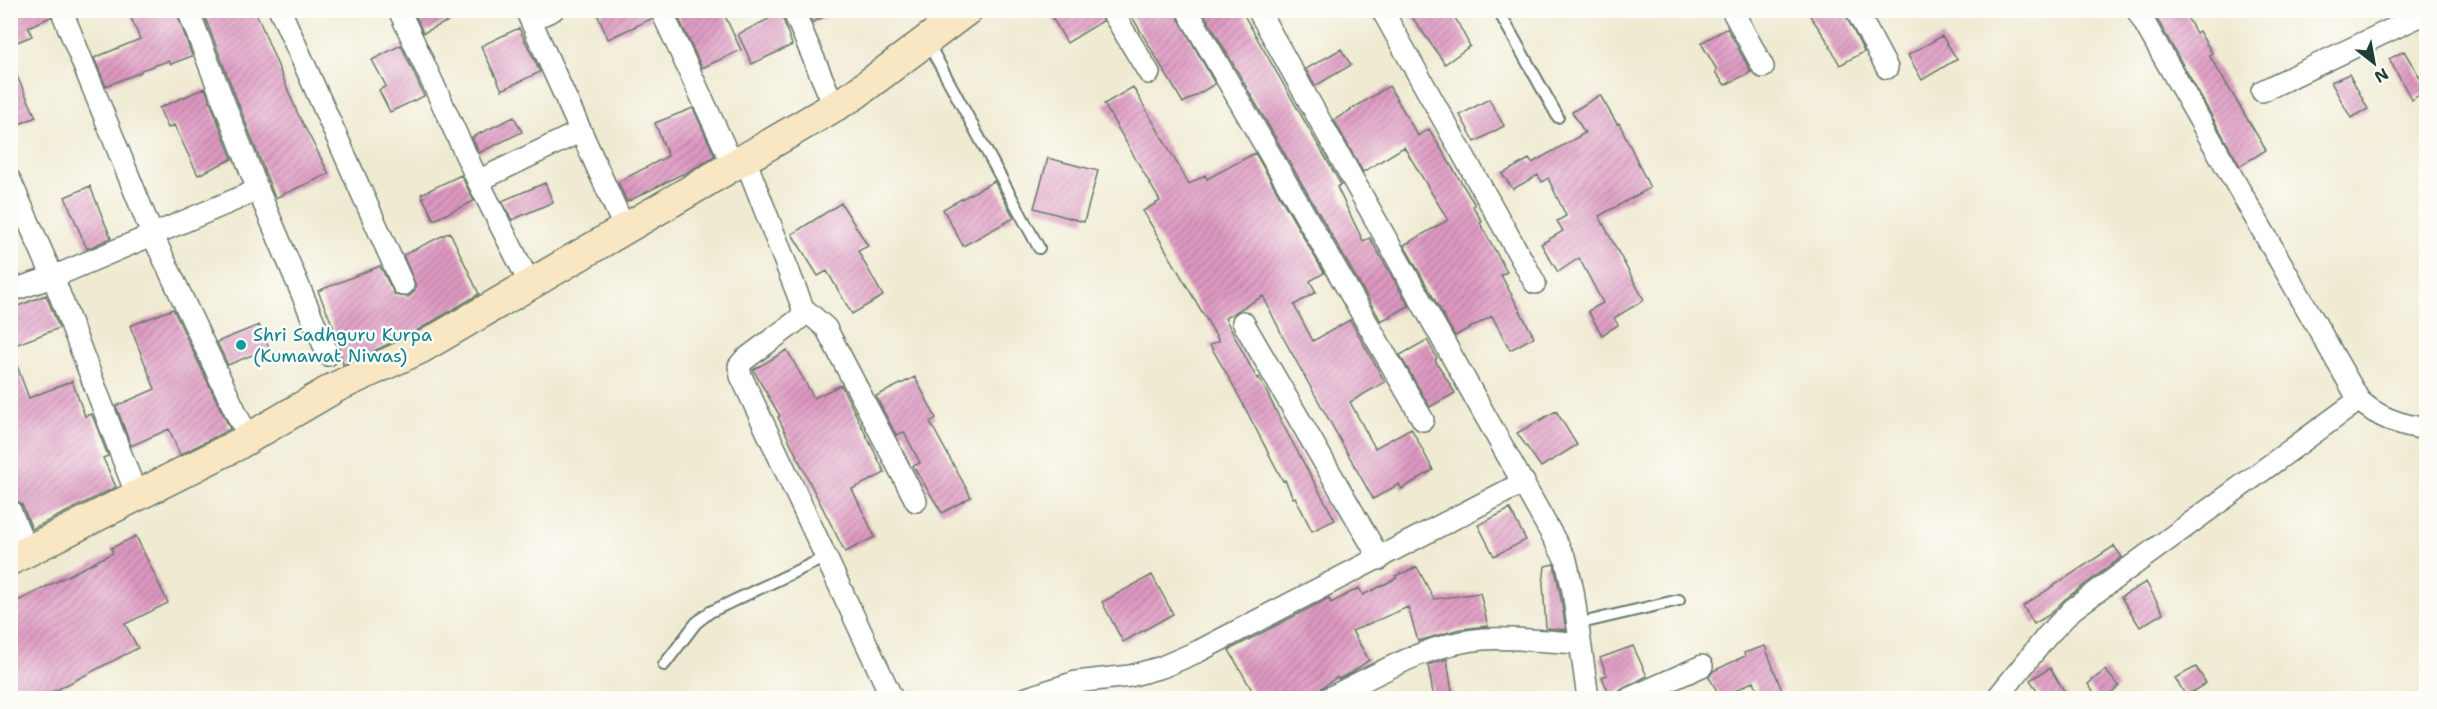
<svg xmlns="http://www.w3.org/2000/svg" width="2437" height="709" font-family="'Shantell Sans',sans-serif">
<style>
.building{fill:url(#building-hatch)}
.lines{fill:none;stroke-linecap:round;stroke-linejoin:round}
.lane-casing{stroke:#687a6b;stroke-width:14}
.street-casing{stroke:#687a6b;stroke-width:24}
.secondary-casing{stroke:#687a6b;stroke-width:33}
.lane{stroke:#fff;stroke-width:10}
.street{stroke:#fff;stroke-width:21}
.secondary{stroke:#f9e7c3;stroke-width:30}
.culture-dot{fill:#0f9aa8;stroke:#fdfcf7;stroke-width:2}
.labels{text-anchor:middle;stroke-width:5;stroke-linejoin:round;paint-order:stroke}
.culture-label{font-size:18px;fill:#0d838f;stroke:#fdfcf7;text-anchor:start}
</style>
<defs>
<pattern id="building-hatch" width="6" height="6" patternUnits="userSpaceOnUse" patternTransform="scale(1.5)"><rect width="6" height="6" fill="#de98c1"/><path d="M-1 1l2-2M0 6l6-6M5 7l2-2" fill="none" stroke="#b37d9e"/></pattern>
</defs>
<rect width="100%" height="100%" fill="#fdfcf7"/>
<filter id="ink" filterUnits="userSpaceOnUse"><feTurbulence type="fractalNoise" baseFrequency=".0167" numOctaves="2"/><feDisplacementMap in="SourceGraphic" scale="12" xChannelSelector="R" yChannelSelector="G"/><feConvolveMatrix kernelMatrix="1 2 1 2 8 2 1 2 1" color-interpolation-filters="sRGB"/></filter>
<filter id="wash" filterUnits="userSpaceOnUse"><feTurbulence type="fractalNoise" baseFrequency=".008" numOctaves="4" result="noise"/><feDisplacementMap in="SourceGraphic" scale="24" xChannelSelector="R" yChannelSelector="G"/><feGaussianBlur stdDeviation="1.35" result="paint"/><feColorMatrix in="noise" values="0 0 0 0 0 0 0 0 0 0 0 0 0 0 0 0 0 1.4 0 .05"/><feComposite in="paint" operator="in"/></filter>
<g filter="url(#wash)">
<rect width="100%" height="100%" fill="#efead1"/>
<g id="blocks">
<path class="building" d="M 10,10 L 51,10 L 51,17 L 28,27 L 32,36 L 10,45 Z
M 128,10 L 176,10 L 192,56 L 171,64 L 168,61 L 141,70 L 141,72 L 106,86 L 94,58 L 140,39 Z
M 202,10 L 255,10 L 297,112 L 329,174 L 275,198 Z
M 418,10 L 472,10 L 423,33 L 414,12 Z
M 610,10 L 649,10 L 651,19 L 608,39 L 598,16 Z
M 675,10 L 722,10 L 741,50 L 702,68 Z
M 807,10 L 837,10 L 812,23 Z
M 1048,10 L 1098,10 L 1103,21 L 1067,43 Z
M 1128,10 L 1174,10 L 1215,84 L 1183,103 Z
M 1202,10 L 1241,10 L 1341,185 L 1337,187 L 1363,241 L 1370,238 L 1409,306 L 1381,321 Z
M 1407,10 L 1451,10 L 1470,46 L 1445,64 Z
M 1806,10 L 1843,10 L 1864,52 L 1840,65 L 1830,47 L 1831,46 Z
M 2152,10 L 2183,10 L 2196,33 L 2199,31 L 2212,53 L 2209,55 L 2266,150 L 2240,166 Z
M 781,13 L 792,45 L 752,64 L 738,34 Z
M 519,28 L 540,72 L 502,90 L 481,46 Z
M 1727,28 L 1751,72 L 1725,85 L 1715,72 L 1717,70 L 1701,43 Z
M 1942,36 L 1957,59 L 1922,80 L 1908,55 Z
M 401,45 L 424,96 L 390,112 L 379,90 L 386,86 L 372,60 Z
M 1341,49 L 1351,65 L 1315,86 L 1306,69 Z
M 2404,51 L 2427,89 L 2412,100 L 2389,59 Z
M 10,61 L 36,117 L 10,128 Z
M 2349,74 L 2368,109 L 2351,118 L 2331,82 Z
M 1389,86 L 1418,136 L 1429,129 L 1475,205 L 1473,206 L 1482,222 L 1480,223 L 1507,272 L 1501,275 L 1534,337 L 1510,350 L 1492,316 L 1455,336 L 1404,245 L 1448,220 L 1404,147 L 1363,172 L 1334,120 Z
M 1133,87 L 1189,184 L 1205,175 L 1207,179 L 1255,153 L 1324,273 L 1310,281 L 1316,292 L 1294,305 L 1313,341 L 1350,320 L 1385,382 L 1350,402 L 1375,448 L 1411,428 L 1433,470 L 1402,489 L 1399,484 L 1373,499 L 1285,341 L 1263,296 L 1225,318 L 1257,379 L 1259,377 L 1284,427 L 1335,520 L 1312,531 L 1295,497 L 1293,498 L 1285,480 L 1283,481 L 1233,385 L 1210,345 L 1219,341 L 1143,211 L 1160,201 L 1104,104 Z
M 205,88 L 232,159 L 198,175 L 174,125 L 168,128 L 159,108 Z
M 1600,95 L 1617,124 L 1619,123 L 1650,188 L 1599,216 L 1644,300 L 1614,318 L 1618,325 L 1602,335 L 1588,311 L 1603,303 L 1579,258 L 1558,272 L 1541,244 L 1563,231 L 1557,221 L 1566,216 L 1548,178 L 1542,182 L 1538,175 L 1513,189 L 1502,174 L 1529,159 L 1532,163 L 1585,133 L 1572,112 Z
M 1489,99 L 1504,126 L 1475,142 L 1460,115 Z
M 693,108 L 715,156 L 683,175 L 682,174 L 627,202 L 618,182 L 668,156 L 655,123 Z
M 514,117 L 522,132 L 479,153 L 472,137 Z
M 1048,158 L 1098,171 L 1084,222 L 1034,208 Z
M 461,175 L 474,201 L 434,220 L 421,194 Z
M 994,181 L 1014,218 L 963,246 L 943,209 Z
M 545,183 L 553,202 L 512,220 L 502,201 Z
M 90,186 L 111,238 L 87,249 L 65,197 Z
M 841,203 L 868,246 L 858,251 L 883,296 L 852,314 L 827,271 L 818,276 L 792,234 Z
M 450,232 L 479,294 L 413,333 L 343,365 L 340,350 L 332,332 L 335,331 L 318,291 L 380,266 L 395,295 L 408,297 L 414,292 L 416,286 L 403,255 Z
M 46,295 L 59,328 L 10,347 L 10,309 Z
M 173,309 L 230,429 L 180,455 L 169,429 L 131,446 L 116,406 L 155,389 L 130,326 Z
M 259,325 L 269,348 L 228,365 L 217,342 Z
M 1427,340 L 1437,358 L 1435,360 L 1455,393 L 1430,407 L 1400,355 Z
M 787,350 L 814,398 L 841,385 L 885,473 L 852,489 L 875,537 L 845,552 L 810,483 L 778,417 L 780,416 L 753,370 Z
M 10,355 L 13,355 L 29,398 L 72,381 L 85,416 L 91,414 L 93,417 L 108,456 L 103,458 L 116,487 L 32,529 L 22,505 L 14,498 L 10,491 Z
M 915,377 L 936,418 L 930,422 L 971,497 L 942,513 L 913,466 L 920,463 L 904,432 L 896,435 L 876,396 Z
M 1556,411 L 1577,445 L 1541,467 L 1517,433 Z
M 1510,509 L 1526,540 L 1494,556 L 1478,525 Z
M 136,536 L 168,603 L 125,624 L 138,648 L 39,699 L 10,699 L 10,605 L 113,553 L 111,548 Z
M 2114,546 L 2122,557 L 2065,599 L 2049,615 L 2034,624 L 2023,606 Z
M 1554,564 L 1560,593 L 1566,630 L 1546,628 L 1543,584 L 1545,566 Z
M 1417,567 L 1434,599 L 1480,593 L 1488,626 L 1460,629 L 1418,641 L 1408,607 L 1352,631 L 1369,660 L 1351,673 L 1338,679 L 1337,677 L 1306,699 L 1257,699 L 1229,650 L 1329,598 L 1331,603 L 1359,588 L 1363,595 L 1397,578 L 1395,576 Z
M 1152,575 L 1173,614 L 1123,642 L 1102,602 Z
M 2146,582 L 2163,613 L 2140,627 L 2121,597 Z
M 1633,646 L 1647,676 L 1610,696 L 1602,677 L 1607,675 L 1600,658 Z
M 1765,646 L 1782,691 L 1761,699 L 1754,681 L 1721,698 L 1709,677 L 1713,671 L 1745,656 L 1744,653 Z
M 1447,659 L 1453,699 L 1434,699 L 1428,665 Z
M 2196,667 L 2206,683 L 2186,696 L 2175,678 Z
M 2050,668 L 2069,699 L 2043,699 L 2030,680 Z
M 2105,670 L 2119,686 L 2106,699 L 2098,699 L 2088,684 Z"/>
</g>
</g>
<g filter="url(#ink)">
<use href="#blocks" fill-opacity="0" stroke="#687a6b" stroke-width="1.5"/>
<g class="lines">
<defs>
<path id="lane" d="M 1498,10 L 1558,117
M 928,43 L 1039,248
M 1577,624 L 1679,600
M 664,665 L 696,623 L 710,612 L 826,557"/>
<path id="street" d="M 280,10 L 403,285
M 399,10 L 478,181 L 530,284
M 526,10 L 625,229
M 661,10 L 733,165
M 793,10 L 834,106
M 1111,10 L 1149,73
M 1187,10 L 1423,420
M 1258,10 L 1566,560 L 1573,591 L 1588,698
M 1382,10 L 1535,283
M 1732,10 L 1763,67
M 1856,10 L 1887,68
M 2137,10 L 2359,400 C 2378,418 2401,425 2426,429
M 63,14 L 152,234 L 240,421
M 531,20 L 553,10
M 2262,91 L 2426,13
M 745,159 L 803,308 L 801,317 L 794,323 L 744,360 L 739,366 L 741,376 L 892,698
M 10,180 L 53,277 L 132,483
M 478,181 L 581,131
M 258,190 L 328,355
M 10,291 L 53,277 L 258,190 L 188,10
M 803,308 L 826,328 L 916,501
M 1243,322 L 1380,559
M 10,510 L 24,543
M 1027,698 L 1076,682 L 1130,676 L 1162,667 L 1199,651 L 1524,482
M 1329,698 C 1378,674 1428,643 1483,639 C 1515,637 1548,642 1580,643
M 1630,698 L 1702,666
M 1997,698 L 2047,636 L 2073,609 L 2359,400"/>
<path id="secondary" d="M 10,560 L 237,445 L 336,387 L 421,348 L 854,95 L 967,10"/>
</defs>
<use href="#lane" class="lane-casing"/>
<use href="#street" class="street-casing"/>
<use href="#secondary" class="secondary-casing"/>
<use href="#lane" class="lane"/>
<use href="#street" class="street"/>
<use href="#secondary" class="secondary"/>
</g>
</g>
<circle class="culture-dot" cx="241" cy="345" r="6"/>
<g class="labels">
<g class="culture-label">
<text x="253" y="341">Shri Sadhguru Kurpa<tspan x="253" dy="21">(Kumawat Niwas)</tspan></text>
</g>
</g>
<rect width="2437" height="709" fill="none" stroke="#fdfcf7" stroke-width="36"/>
<g transform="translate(2374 63) rotate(149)" stroke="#fdfcf7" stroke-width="4.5" paint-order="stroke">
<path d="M0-4.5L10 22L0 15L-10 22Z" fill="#1f3d34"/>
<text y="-9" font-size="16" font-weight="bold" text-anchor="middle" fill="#1f3d34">N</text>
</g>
</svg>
